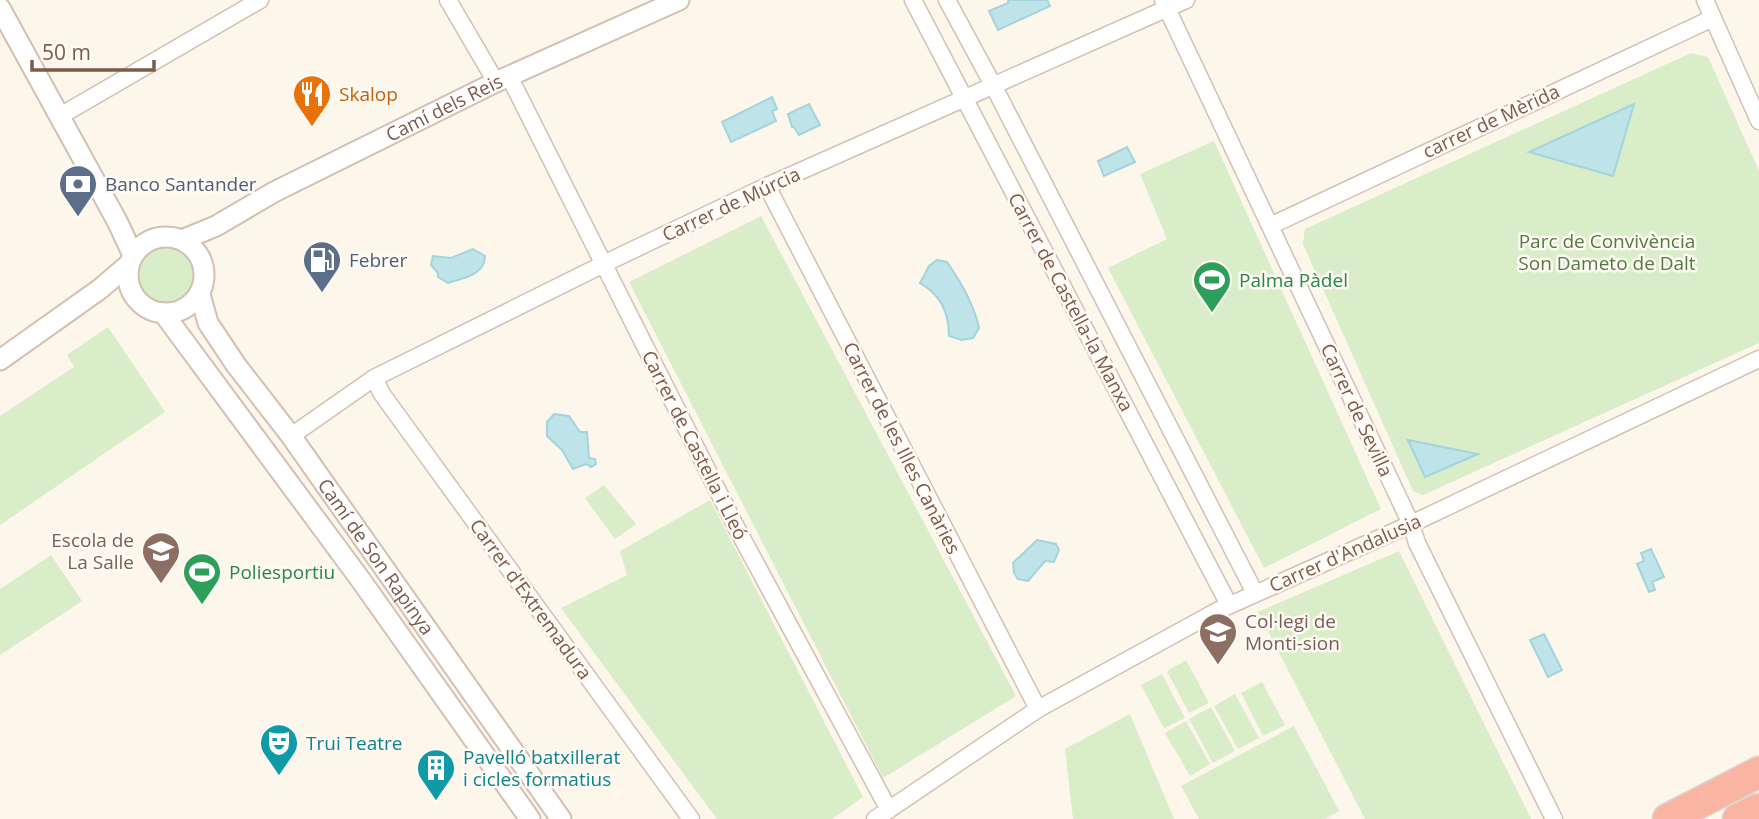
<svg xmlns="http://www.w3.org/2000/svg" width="1759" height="819" font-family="'Open Sans',sans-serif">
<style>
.green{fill:#d8edc8}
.water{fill:#bee4e9;stroke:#a3d4db;stroke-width:2}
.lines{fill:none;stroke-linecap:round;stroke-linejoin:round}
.minor-casing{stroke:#d4bfb2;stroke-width:19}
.tertiary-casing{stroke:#d4bfb2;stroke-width:23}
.motorway-casing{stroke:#ddd4d0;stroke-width:33}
.minor{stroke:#fff;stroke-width:16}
.tertiary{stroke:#fff;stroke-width:19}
.motorway{stroke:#f9b5a1;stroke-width:30}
.labels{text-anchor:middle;stroke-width:5;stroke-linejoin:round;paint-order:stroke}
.food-label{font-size:19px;fill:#c56008;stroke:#fffaf3;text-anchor:start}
.street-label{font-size:19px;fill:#7b5b4c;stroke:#fffaf3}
.service-label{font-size:19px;fill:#4e5e75;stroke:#fffaf3;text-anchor:start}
.park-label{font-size:19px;fill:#537a40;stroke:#fffaf3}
.leisure-label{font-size:19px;fill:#27864d;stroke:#fffaf3;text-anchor:start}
.education-label{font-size:19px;fill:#785e54;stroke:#fffaf3;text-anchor:end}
.culture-label{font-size:19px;fill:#0d838f;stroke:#fffaf3;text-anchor:start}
</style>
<rect width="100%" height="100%" fill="#fdf6eb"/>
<path class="green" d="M 1691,53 L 1708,57 L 1759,171 L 1759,343 L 1423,495 L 1413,491 L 1303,244 L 1305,229 Z
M 1214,141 L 1381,509 L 1264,568 L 1108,268 L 1167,239 L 1140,174 Z
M 761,216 L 1016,696 L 883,778 L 629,282 Z
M137 277a30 30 0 1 1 60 0a30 30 0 1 1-60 0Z
M 108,327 L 165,412 L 0,525 L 0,416 L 74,367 L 67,355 Z
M 604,485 L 636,524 L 615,539 L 585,498 Z
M 710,500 L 863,797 L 832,819 L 717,819 L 561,608 L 627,575 L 620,551 Z
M 1399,551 L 1531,819 L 1365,819 L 1258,612 Z
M 51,555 L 82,601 L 0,655 L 0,589 Z
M 1186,660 L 1209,703 L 1189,713 L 1167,671 Z
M 1162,674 L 1185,718 L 1164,728 L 1141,685 Z
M 1262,682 L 1285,725 L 1263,736 L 1241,693 Z
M 1235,694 L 1259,738 L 1238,749 L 1214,706 Z
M 1211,707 L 1235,751 L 1213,763 L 1189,719 Z
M 1130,714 L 1174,819 L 1073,819 L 1065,749 Z
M 1186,721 L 1210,764 L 1190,776 L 1165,733 Z
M 1294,726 L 1339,811 L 1325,819 L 1199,819 L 1181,786 Z"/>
<path class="water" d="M 1008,0 L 1047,0 L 1050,6 L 998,30 L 989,11 L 1008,3 Z
M 772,97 L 777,109 L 772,111 L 776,121 L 731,142 L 722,122 Z
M 809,104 L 820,125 L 799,135 L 794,127 L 792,127 L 788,114 Z
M 1634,104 L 1613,176 L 1529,152 Z
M 1127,147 L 1135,162 L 1104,176 L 1098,161 Z
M 473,249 L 485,256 C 485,275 463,278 448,283 L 438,277 L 438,273 L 431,265 L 433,256 L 451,258 Z
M 937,260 L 947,262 C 961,282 974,304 979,328 L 973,338 L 962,340 L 949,336 C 949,313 940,294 920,283 L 929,266 Z
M 554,414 L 569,416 L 580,432 L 587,432 L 589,458 L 595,459 L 596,464 L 591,467 L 586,464 L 573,469 L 562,450 L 547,436 L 547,422 Z
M 1408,440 L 1478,454 L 1425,477 Z
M 1037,540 L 1056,544 L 1059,550 L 1054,562 L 1045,561 L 1028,581 L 1018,579 L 1014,573 L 1013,563 Z
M 1651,549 L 1664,577 L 1652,582 L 1655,590 L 1649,592 L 1637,564 L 1644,561 L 1641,553 Z
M 1544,634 L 1562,670 L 1548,677 L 1530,640 Z"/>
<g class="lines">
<defs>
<path id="minor" d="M 448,0 L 496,82
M 913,0 L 1229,605
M 947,0 L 993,85 L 1255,593
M 1163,0 L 1411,524 L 1417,543 L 1554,819
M 1705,0 L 1759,121
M 509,76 L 735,525 L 889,810
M 60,116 L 260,0
M 767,186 L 1038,709
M 1270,226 L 1713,18
M 374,378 L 382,394 L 691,819
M 291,436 L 374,378 L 616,258 L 767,186 L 1186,0
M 875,819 L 1038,709 L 1217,611 L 1411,524 L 1759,359"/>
<g id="tertiary">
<path d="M 0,8 L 117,221 L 133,255"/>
<circle cx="166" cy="275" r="38"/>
<path id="s1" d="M 182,240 L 216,226 L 274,192 L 496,82 L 679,0"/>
<path id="s2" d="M 200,294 L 208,323 L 236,365 L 291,436 L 561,819"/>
<path d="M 164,314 L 360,579 L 530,819"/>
<path d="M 0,360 L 100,289 L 128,265"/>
</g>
<path id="motorway" d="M 1668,819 L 1759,772
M 1738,819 L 1759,809"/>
</defs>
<use href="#minor" class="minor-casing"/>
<use href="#tertiary" class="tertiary-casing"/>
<use href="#motorway" class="motorway-casing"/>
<use href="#minor" class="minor"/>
<use href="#tertiary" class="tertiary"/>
<use href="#motorway" class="motorway"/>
</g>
<defs>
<symbol id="restaurant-pin" viewBox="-11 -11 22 30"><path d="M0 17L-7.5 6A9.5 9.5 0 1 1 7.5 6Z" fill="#e8710a" stroke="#fffaf3"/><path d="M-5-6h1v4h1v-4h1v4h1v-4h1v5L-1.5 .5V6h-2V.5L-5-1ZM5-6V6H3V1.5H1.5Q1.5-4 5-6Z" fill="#fff"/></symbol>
<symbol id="bank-pin" viewBox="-11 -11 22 30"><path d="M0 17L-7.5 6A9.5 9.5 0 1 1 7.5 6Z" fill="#5c6f8a" stroke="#fffaf3"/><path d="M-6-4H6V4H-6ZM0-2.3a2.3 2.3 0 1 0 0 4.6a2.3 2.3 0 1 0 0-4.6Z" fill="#fff"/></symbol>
<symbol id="fuel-pin" viewBox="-11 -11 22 30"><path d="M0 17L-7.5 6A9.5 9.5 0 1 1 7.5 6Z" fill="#5c6f8a" stroke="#fffaf3"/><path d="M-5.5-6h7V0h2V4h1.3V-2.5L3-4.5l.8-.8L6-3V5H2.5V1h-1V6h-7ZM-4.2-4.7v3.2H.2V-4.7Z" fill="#fff"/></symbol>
<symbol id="stadium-pin" viewBox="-11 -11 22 30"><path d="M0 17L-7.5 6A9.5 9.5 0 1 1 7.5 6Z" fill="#2e9e5b" stroke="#fffaf3"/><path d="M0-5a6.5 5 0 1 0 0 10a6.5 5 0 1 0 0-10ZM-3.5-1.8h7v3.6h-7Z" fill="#fff"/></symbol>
<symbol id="school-pin" viewBox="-11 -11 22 30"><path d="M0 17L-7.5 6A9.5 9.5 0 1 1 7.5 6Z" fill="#8d6e63" stroke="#fffaf3"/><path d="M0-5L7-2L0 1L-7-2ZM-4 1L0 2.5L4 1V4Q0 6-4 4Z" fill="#fff"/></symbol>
<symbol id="theatre-pin" viewBox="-11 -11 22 30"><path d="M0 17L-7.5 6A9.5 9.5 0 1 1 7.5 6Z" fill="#0f9aa8" stroke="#fffaf3"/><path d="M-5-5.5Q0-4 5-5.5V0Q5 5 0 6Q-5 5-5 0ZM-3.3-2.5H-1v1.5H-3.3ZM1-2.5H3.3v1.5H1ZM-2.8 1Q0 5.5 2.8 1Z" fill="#fff"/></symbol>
<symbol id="building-pin" viewBox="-11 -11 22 30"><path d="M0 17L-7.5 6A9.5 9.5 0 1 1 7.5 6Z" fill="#0f9aa8" stroke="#fffaf3"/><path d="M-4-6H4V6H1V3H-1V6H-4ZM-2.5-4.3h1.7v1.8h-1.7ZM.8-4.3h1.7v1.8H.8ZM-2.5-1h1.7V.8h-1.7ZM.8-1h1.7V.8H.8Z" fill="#fff"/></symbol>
</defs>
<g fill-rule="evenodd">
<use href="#restaurant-pin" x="290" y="72" width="44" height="60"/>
<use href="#bank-pin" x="56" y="162" width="44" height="60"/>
<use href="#fuel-pin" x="300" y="238" width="44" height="60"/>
<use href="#stadium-pin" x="1190" y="258" width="44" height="60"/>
<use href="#school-pin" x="139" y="529" width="44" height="60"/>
<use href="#stadium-pin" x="180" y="550" width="44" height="60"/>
<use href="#school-pin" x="1196" y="610" width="44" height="60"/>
<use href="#theatre-pin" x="257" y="721" width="44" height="60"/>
<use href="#building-pin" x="414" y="746" width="44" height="60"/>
</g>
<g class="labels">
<g class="food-label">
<text x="339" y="101">Skalop</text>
</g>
<g class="street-label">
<text dy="7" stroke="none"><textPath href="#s1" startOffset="294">Camí dels Reis</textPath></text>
<text transform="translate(1491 121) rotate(-25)" y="7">carrer de Mèrida</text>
<text transform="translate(731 204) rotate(-25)" y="7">Carrer de Múrcia</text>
<text transform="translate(1071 302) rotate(62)" y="7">Carrer de Castella-la Manxa</text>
<text transform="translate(1357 410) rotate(65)" y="7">Carrer de Sevilla</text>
<text transform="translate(695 445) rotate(63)" y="7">Carrer de Castella i Lleó</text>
<text transform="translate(902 448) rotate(63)" y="7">Carrer de les Illes Canàries</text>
<text transform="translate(1345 553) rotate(-24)" y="7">Carrer d'Andalusia</text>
<text dy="7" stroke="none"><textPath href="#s2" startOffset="318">Camí de Son Rapinya</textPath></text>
<text transform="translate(531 599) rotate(54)" y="7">Carrer d'Extremadura</text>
</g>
<g class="service-label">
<text x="105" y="191">Banco Santander</text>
<text x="349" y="267">Febrer</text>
</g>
<g class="park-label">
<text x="1607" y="248">Parc de Convivència<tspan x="1607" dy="22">Son Dameto de Dalt</tspan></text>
</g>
<g class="leisure-label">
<text x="1239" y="287">Palma Pàdel</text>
<text x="229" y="579">Poliesportiu</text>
</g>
<g class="education-label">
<text x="134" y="547">Escola de<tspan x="134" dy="22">La Salle</tspan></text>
<text x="1245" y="628" text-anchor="start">Col·legi de<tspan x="1245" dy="22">Monti-sion</tspan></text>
</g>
<g class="culture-label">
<text x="306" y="750">Trui Teatre</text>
<text x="463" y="764">Pavelló batxillerat<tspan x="463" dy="22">i cicles formatius</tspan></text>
</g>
</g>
<path d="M32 60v10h122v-10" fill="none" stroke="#7b5b4c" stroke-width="3.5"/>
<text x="42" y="60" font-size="21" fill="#7b5b4c" stroke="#fffaf3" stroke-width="5" paint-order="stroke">50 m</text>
</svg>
